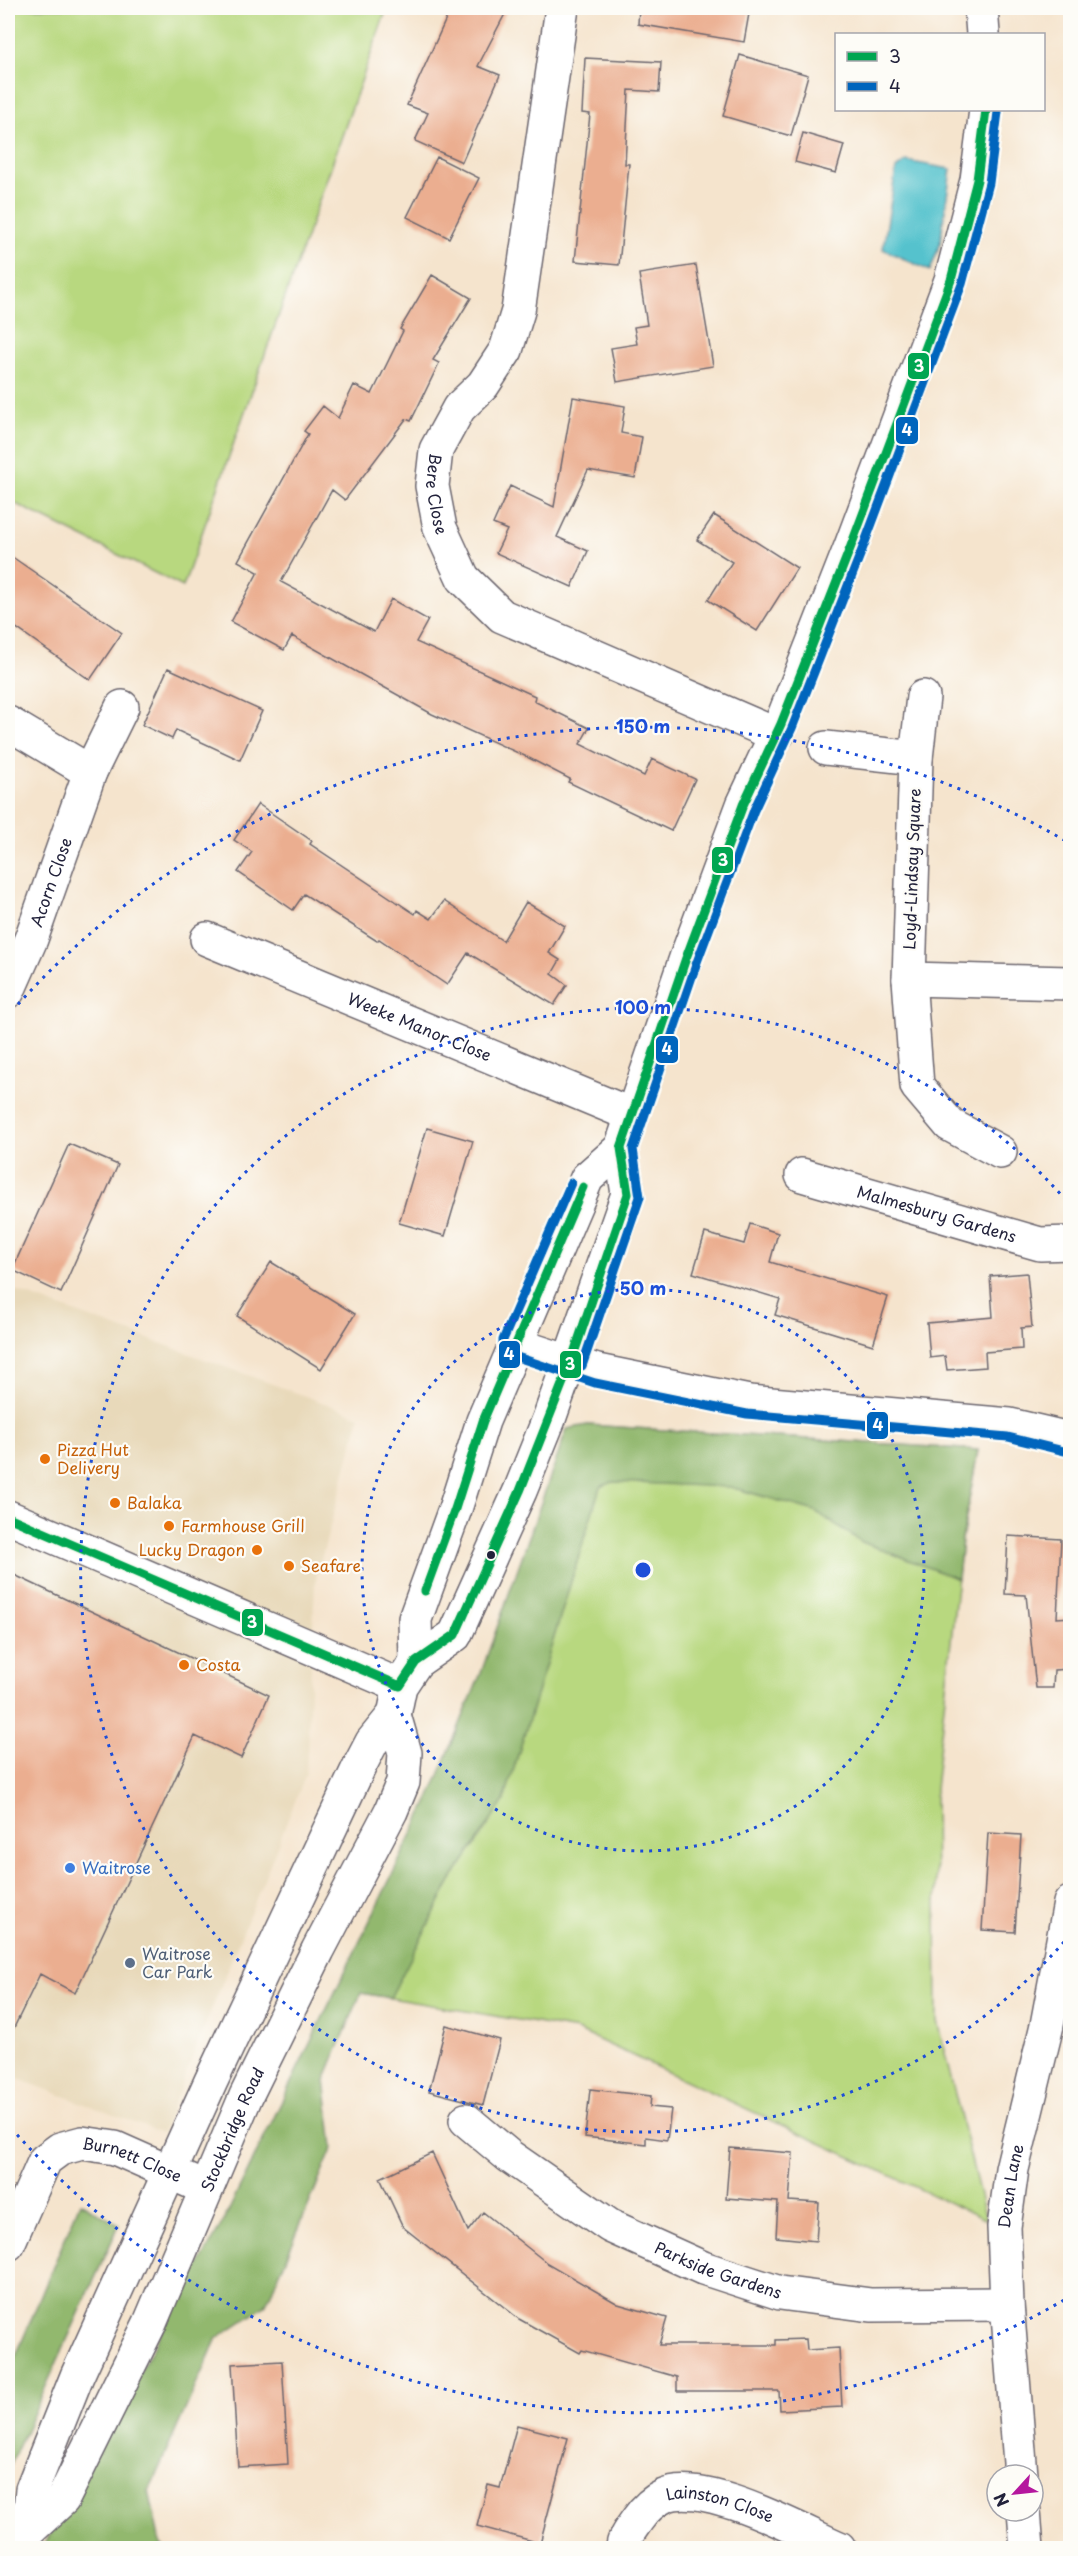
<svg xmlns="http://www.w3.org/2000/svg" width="1078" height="2556" font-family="'Playpen Sans',sans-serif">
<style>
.built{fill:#e8d9ba}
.green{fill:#b8d87f;stroke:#6d7d5d;stroke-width:1.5}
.forest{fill:#92b86e;stroke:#5a6d54;stroke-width:1.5}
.water{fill:#55c2cd;stroke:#3c7284;stroke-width:1.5}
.building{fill:#ebae90}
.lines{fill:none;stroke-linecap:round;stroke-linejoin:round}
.minor-casing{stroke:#6c666e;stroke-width:36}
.major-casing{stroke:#6c666e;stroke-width:36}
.minor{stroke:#fff;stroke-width:33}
.major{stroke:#fff;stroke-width:33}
.bus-1-casing{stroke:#fdfcf7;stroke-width:14}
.bus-2-casing{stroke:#fdfcf7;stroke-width:14}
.bus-1{stroke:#00a651;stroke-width:9}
.bus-2{stroke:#0065bd;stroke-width:9}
.ring{fill:none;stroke:#1d4ed8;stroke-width:3;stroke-dasharray:3 6}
.food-dot{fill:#e8710a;stroke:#fdfcf7;stroke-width:2}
.bus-dot{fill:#22223b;stroke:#fdfcf7;stroke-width:2}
.shop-dot{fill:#3f7fe0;stroke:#fdfcf7;stroke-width:2}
.service-dot{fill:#5c6f8a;stroke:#fdfcf7;stroke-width:2}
.labels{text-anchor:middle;stroke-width:4.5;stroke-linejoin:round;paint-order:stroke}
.street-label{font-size:16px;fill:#22223b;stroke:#fdfcf7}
.food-label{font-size:16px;fill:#c56008;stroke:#fdfcf7;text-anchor:start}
.shop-label{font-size:16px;fill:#366cbe;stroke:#fdfcf7;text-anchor:start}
.service-label{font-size:16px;fill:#4e5e75;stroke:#fdfcf7;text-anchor:start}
.centre{fill:#1d4ed8;stroke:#fdfcf7;stroke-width:3}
.ring-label{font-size:18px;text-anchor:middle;font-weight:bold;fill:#1d4ed8;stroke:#fdfcf7;stroke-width:4.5;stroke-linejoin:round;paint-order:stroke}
.line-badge{stroke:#fdfcf7;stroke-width:2}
.badge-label{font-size:16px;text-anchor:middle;font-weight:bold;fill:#fff}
</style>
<rect width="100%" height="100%" fill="#fdfcf7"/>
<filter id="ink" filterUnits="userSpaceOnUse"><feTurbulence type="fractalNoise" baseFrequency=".0167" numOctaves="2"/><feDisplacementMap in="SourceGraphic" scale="12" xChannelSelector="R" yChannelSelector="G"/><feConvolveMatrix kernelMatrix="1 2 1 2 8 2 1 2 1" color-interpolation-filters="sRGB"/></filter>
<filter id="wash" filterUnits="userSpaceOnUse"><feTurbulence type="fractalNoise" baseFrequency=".008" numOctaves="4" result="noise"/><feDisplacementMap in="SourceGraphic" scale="24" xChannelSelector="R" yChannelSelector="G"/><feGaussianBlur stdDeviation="1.35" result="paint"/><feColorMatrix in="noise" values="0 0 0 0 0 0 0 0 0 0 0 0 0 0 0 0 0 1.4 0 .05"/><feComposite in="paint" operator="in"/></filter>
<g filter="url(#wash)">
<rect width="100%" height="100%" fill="#f5e4cd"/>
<path class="built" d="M 8,1288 L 360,1416 L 315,1582 L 306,1774 L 162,2133 L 8,2075 Z"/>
<path class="green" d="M 8,8 L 387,8 L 183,587 L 8,500 Z
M 587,1425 L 978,1450 L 962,1539 L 935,1789 L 937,2021 L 986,2220 L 577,2030 L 361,1993 Z"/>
<path class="forest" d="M 587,1425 L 978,1450 L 962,1539 L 958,1579 L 862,1542 L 815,1511 L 730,1487 L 613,1482 L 600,1487 L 504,1801 L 451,1881 L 390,1998 L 361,1993 L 325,2080 L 333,2147 L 279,2275 L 265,2306 L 217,2338 L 149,2491 L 160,2542 L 164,2548 L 42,2548 L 225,2218 L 430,1797 L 481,1673 L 567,1429 Z
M 80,2202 L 119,2225 L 8,2470 L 8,2375 Z"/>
<path class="water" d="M 906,161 L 951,169 L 940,244 L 930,271 L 883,249 L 896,169 Z"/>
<g id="blocks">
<path class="building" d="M 451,8 L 508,8 L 478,66 L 500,75 L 462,162 L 415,141 L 428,113 L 407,105 Z
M 639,8 L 750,8 L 744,42 L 638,24 Z
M 740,55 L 808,75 L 791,136 L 723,116 Z
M 585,58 L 661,62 L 659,92 L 629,90 L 625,164 L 629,164 L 619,265 L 575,261 L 590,114 L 582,113 Z
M 803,133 L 844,145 L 836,173 L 795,162 Z
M 437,157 L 479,178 L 449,238 L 407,217 Z
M 696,265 L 713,366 L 617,382 L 611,348 L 637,344 L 634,327 L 647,325 L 639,274 Z
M 432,275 L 471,298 L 433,360 L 439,363 L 411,421 L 406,419 L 345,500 L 332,490 L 281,582 L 374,632 L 391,599 L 428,620 L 416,642 L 535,696 L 534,701 L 589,728 L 580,744 L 644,776 L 652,759 L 695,779 L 671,831 L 568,782 L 570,779 L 527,757 L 432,714 L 292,636 L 284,650 L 231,622 L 258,572 L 238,561 L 308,434 L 304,431 L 323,406 L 338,418 L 354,385 L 372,394 L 403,331 L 400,329 Z
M 573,397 L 625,406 L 621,433 L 642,437 L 635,478 L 588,470 L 557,537 L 588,551 L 572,587 L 496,553 L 507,530 L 493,524 L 510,486 L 554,507 Z
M 714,515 L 797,568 L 757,631 L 708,600 L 732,562 L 697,540 Z
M 8,554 L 122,633 L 90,680 L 8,622 Z
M 168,668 L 262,711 L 240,760 L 176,730 L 172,739 L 142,725 Z
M 258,804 L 312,841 L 310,844 L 415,914 L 417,910 L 431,919 L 444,901 L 503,941 L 526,902 L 565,926 L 549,953 L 560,960 L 552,974 L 567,985 L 554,1005 L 468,953 L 447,985 L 379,939 L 377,941 L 304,894 L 293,910 L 238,872 L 252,852 L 234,840 Z
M 427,1128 L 473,1141 L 445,1236 L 399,1223 Z
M 69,1144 L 118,1165 L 61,1293 L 12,1270 Z
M 750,1224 L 778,1233 L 770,1262 L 888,1297 L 873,1345 L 775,1315 L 780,1299 L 693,1273 L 705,1233 L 744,1244 Z
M 271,1262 L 355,1314 L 321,1369 L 237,1316 Z
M 1027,1273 L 1032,1327 L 1021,1328 L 1022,1349 L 985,1352 L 986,1367 L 947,1370 L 945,1356 L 930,1358 L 927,1323 L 993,1317 L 990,1276 Z
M 1008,1536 L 1061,1539 L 1057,1618 L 1071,1617 L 1071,1669 L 1054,1670 L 1053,1688 L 1036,1688 L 1026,1595 L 1005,1594 Z
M 8,1572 L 269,1695 L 241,1758 L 195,1736 L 75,1993 L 40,1974 L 8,2040 Z
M 988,1833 L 1021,1835 L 1015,1932 L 982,1930 Z
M 446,2025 L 500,2040 L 483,2105 L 429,2091 Z
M 590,2089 L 651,2096 L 650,2107 L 671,2109 L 667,2140 L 646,2137 L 646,2144 L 585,2137 Z
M 730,2148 L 793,2153 L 789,2201 L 819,2203 L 816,2241 L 776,2237 L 778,2202 L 726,2198 Z
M 432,2153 L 468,2231 L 483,2212 L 547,2263 L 618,2304 L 667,2318 L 659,2345 L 776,2345 L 776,2340 L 806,2339 L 807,2350 L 839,2348 L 842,2407 L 780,2410 L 779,2391 L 677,2391 L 677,2377 L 582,2350 L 580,2353 L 519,2319 L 403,2227 L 380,2178 Z
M 282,2361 L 288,2464 L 238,2467 L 232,2364 Z
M 517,2425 L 568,2438 L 540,2543 L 477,2526 L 488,2485 L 500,2488 Z"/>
</g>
</g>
<g filter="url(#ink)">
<use href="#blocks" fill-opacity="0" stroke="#6c666e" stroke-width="1.5"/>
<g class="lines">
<defs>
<g id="minor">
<path id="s1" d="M 562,8 L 518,311 L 506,350 L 483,385 L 459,408 L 436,450 L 432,486 L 440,528 L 463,578 L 502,616 L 777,735"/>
<path d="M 923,697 L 916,758 L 909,979 L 917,1086 L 950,1125 L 1000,1152"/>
<path d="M 8,723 L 90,772"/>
<path d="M 826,748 L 916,758"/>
<path id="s2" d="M 207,939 L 632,1115"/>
<path d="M 909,979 L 1070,983"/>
<path id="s3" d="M 8,991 L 31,939 L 90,772 L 122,707"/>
<path id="s4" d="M 802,1175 L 1040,1244 L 1070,1243"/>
<path d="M 514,1344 L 597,1371 L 749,1402 L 1010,1425 L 1065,1438 L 1070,1441"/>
<path d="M 8,1517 L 400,1686"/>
<path id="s5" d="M 466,2120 L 509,2156 L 610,2226 L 703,2268 L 780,2293 L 871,2305 L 1007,2304"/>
<path id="s6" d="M 8,2244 L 45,2160 L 60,2149 L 82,2143 L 115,2148 L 205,2188"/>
<path id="s7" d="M 1021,2475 L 1007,2304 L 1004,2227 L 1012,2169 L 1047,2025 L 1070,1903"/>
<path d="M 1024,2511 L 1027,2548"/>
<path id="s8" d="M 623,2548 C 623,2538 631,2529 637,2520 C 644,2510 653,2501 664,2496 C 704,2478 800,2531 839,2548"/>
</g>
<g id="major">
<path d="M 981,8 L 983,34"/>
<path d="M 416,1662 L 415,1619 L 455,1509 L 483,1421 L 587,1178 L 621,1148"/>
<path id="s9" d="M 28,2531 L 63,2499 L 150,2323 L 246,2096 L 318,1950 L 391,1811 L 403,1782 L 405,1753 L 394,1715"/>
<path d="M 20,2548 L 28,2531 L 32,2489 L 77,2376 L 211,2081 L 360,1765 L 372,1742 L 394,1715 L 400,1686 L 416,1662 L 455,1635 L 520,1491 L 549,1419 L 628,1194 L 621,1148 L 686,958 L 743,805 L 781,724 L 851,546 L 951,280 L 977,180 L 986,110"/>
</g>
</defs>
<use href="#minor" class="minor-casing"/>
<use href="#major" class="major-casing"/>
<use href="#minor" class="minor"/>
<use href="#major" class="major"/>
<defs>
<path id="bus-1" d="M 8,1517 L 400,1686 L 416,1662 L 455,1635 L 520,1491 L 571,1362 L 628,1194 L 621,1148 L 686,958 L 743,805 L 781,724 L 851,546 L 951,280 L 977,180 L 986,110
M 425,1591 L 455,1509 L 483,1421 L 583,1187"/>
<path id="bus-2" d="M 571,1183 L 503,1340 L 503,1348 L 508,1354 L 595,1383 L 747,1414 L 1008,1437 L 1064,1451
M 582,1366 L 640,1197 L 633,1149 L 697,962 L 754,810 L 792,728 L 862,550 L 962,284 L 989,183 L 998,112"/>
</defs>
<use href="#bus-1" class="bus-1-casing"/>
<use href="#bus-2" class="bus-2-casing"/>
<use href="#bus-1" class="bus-1"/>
<use href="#bus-2" class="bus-2"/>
</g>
</g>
<g class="ring">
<circle cx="643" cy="1570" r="281"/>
<path d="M1070 1935A562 562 0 1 1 1070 1205"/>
<path d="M1064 2300A843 843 0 0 1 12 2129M12 1011A843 843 0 0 1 1064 840"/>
</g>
<g class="food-dot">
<circle cx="45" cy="1459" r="6"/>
<circle cx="115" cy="1503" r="6"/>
<circle cx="169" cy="1526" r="6"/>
<circle cx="257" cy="1550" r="6"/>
<circle cx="289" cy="1566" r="6"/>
<circle cx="184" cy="1665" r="6"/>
</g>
<circle class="bus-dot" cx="491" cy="1555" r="5"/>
<circle class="shop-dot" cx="70" cy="1868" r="6"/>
<circle class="service-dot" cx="130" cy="1963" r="6"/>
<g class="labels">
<g class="street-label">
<text dy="6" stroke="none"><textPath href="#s1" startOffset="514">Bere Close</textPath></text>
<text transform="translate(912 869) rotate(-88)" y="6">Loyd-Lindsay Square</text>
<text dy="6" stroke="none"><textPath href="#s3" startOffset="117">Acorn Close</textPath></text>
<text dy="6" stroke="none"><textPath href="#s2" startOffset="230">Weeke Manor Close</textPath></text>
<text dy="6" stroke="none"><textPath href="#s4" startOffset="140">Malmesbury Gardens</textPath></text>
<text dy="6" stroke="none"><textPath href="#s9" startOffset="454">Stockbridge Road</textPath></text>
<text dy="6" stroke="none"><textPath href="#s6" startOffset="186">Burnett Close</textPath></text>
<text dy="6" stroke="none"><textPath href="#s7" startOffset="290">Dean Lane</textPath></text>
<text dy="6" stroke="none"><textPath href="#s5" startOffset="296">Parkside Gardens</textPath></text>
<text dy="6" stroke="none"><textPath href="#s8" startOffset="126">Lainston Close</textPath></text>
</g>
<g class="food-label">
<text x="57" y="1456">Pizza Hut<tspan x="57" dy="18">Delivery</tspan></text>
<text x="127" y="1509">Balaka</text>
<text x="181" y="1532">Farmhouse Grill</text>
<text x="245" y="1556" text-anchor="end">Lucky Dragon</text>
<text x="301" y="1572">Seafare</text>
<text x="196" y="1671">Costa</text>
</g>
<g class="shop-label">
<text x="82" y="1874">Waitrose</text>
</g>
<g class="service-label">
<text x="142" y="1960">Waitrose<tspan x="142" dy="18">Car Park</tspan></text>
</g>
</g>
<circle cx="643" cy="1570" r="9" class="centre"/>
<g class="ring-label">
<text x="643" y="733">150 m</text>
<text x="643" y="1014">100 m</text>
<text x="643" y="1295">50 m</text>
</g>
<g class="line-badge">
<rect x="907" y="352" width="23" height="28" rx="6" fill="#00a651"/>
<rect x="895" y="416" width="24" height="29" rx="6" fill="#0065bd"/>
<rect x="711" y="846" width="23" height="28" rx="6" fill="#00a651"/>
<rect x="655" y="1035" width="24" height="29" rx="6" fill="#0065bd"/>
<rect x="498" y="1340" width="23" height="29" rx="6" fill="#0065bd"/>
<rect x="559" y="1350" width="23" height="29" rx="6" fill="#00a651"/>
<rect x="866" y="1411" width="23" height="29" rx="6" fill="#0065bd"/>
<rect x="241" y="1608" width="23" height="29" rx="6" fill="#00a651"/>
</g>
<g class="badge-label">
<text x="919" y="372">3</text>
<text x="907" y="436">4</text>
<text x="723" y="866">3</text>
<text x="667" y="1055">4</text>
<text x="509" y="1360">4</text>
<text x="570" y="1370">3</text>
<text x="878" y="1431">4</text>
<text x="252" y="1628">3</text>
</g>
<rect width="1078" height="2556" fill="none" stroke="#fdfcf7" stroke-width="30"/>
<rect x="835" y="33" width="210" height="78" fill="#fdfcf7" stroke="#a5a5ac" stroke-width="1.5"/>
<rect x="847" y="52" width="30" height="9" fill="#00a651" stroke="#a5a5ac" stroke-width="1.5"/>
<text x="889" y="63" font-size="18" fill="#22223b">3</text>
<rect x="847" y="82" width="30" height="9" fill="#0065bd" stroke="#a5a5ac" stroke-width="1.5"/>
<text x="889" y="93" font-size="18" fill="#22223b">4</text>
<g transform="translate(1015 2493) rotate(243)"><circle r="28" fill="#fdfcf7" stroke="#a5a5ac" stroke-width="1.5"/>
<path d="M0-4.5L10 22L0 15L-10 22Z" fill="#b5179e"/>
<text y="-9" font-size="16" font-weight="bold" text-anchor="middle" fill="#22223b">N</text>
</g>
</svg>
